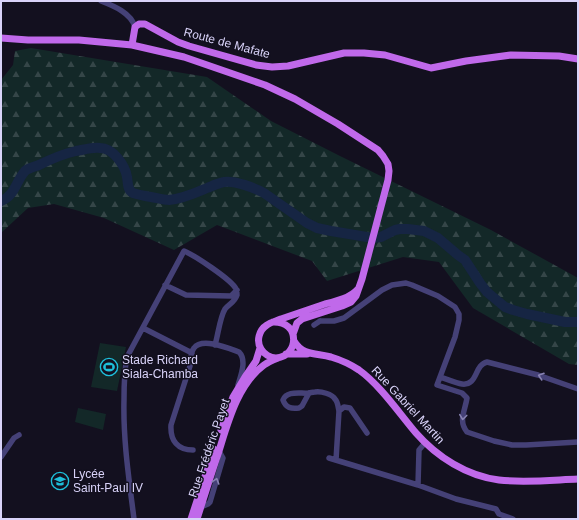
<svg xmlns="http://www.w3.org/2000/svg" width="579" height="520" font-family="Helvetica,sans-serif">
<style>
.forest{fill:url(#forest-firs)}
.pitch{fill:#132828}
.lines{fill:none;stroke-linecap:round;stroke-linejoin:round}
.river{stroke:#162543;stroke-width:10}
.minor{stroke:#454177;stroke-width:5.5}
.major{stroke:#c069ea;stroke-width:7}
.oneway{stroke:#8883b2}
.labels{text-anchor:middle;stroke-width:3;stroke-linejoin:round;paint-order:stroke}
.street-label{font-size:12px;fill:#d9d3f9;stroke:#13101f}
.poi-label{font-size:12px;fill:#d9d3f9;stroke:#13101f;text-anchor:start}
</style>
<defs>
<pattern id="forest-firs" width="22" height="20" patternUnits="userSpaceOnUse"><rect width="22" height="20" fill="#132828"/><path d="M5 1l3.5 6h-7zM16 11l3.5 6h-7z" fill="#354648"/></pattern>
</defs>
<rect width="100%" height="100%" fill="#13101f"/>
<path class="forest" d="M 31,48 L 207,77 L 271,121 L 340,156 L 491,230 L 578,278 L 578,365 L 569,364 L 473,308 L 439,262 L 403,257 L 327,281 L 312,261 L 217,225 L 174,250 L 104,218 L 54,204 L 28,208 L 1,233 L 1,80 L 13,65 L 15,51 Z"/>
<path class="pitch" d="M 100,343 L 126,347 L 117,391 L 91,387 Z
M 78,408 L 106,414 L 103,430 L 75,422 Z"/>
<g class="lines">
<path class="river" d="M 1,201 C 15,196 16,181 25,171 C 29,168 34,167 39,165 C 51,159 63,154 76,151 C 83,150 92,147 100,148 C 113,148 125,165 127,177 C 128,182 127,190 133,193 C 139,195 145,196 151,197 C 157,198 163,200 169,200 C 182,199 195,193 207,188 C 212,186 218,183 224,182 C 234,180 255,188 264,193 L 307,223 L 317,228 L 331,231 L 373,238 L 381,237 L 395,230 L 400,229 L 408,229 L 424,231 L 438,238 L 458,255 L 465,260 L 480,283 L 487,292 L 505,307 L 513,310 L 527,314 L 565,322 L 578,322"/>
<path class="minor" d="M 101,1 C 114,6 131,13 135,27
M 165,285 L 186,295 L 231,296 L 237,290
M 320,321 L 334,321 L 344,318 L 382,290 L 392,285 L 406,283 L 412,285 L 438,296 L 455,307 L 459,314 L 459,320 L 455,337 L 437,385 L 462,393 L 467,398 C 465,411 458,421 467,432 L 494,441 L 512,445 L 526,445 L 578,442
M 314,325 L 320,321
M 143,328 L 192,353
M 440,377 C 447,379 455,383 462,384 C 478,386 474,365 487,362 L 538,375 L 578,389
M 309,393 L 302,406 L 299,408 C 291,409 286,408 283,400 C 287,390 301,394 309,393 C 309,393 314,392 315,392 C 321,391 332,394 335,399 C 338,402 338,407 339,411 L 336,460
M 339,411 L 344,407 L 350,408 L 367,433
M 193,450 C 178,450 170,441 171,425 L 190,366 C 191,359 190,353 194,348 C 202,337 228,348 239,352 C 247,360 241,375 238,385
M 1,457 L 14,438 L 19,435
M 329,458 L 418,485 L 456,499 L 496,509 L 499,514 L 513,519
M 418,485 L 419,450 L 425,443
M 201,507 L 208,504 L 210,502 L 223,458 L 219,451
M 134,519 C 129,479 123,440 124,400 C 124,385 124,372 127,357 L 184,251 C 194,255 232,280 236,289 C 237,291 237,293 237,295 C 235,302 229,304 225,309 C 220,317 218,335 215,345"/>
<path class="major" d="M 1,38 L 28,40 L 79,40 L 132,45 L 184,57 L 265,85 L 295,99 L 338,124 L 378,150 L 383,156 L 388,164 L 389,171 L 388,180 L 362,279 L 356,296 L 351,302 L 342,306 L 302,319 L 297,323 L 293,334
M 132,45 L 135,27 L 139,24 L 145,24 L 178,42 L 189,46 L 256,65 L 272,67 L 288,66 L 344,53 L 364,53 L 385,55 L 431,68 L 466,61 L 511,55 L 559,56 L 578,59
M 273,322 C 301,321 299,357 276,358 C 270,358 264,354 261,349 C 256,341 259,330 267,325 C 271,322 277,321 281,319 C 296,314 310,309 325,304 C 337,301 350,298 358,289
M 294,341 C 303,356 316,353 331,357 C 341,360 350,364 359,370 C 380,385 399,413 416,433 C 437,457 467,476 499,480 C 524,483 553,480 578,479
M 286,354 L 307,354
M 221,430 L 233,397 L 245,377 L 256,361 L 260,348
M 191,519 L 214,449
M 197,519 C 204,497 211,474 219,451 C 228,422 238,384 264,365 C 268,362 273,360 278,358"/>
</g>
<defs><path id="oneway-chevron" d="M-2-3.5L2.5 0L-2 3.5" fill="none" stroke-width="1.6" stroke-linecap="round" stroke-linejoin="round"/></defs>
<g class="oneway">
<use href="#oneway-chevron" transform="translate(541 376) rotate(-162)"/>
<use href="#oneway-chevron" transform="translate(463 417) rotate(97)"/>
<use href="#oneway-chevron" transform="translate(216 481) rotate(-73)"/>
</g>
<defs>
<symbol id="stadium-ring" viewBox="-11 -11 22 22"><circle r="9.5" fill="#13101f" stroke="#1ebfda" stroke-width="1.5"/><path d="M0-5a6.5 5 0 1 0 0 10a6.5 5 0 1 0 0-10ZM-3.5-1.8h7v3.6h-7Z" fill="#1ebfda"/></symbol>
<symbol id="school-ring" viewBox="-11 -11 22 22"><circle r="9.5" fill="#13101f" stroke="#1ebfda" stroke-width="1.5"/><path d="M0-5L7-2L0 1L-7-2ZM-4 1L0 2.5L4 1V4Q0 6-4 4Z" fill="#1ebfda"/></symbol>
</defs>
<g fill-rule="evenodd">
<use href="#stadium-ring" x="99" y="357" width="20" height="20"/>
<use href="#school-ring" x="50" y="471" width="20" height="20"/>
</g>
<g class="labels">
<g class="street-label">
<text transform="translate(227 43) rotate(15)" y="4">Route de Mafate</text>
<text transform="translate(408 405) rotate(47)" y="4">Rue Gabriel Martin</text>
<text transform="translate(209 448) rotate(-71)" y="4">Rue Frédéric Payet</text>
</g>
<g class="poi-label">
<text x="122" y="364">Stade Richard<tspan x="122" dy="14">Siala-Chamba</tspan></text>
<text x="73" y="478">Lycée<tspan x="73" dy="14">Saint-Paul IV</tspan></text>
</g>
</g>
<rect width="579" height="520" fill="none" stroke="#d9d3f9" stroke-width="4"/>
</svg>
